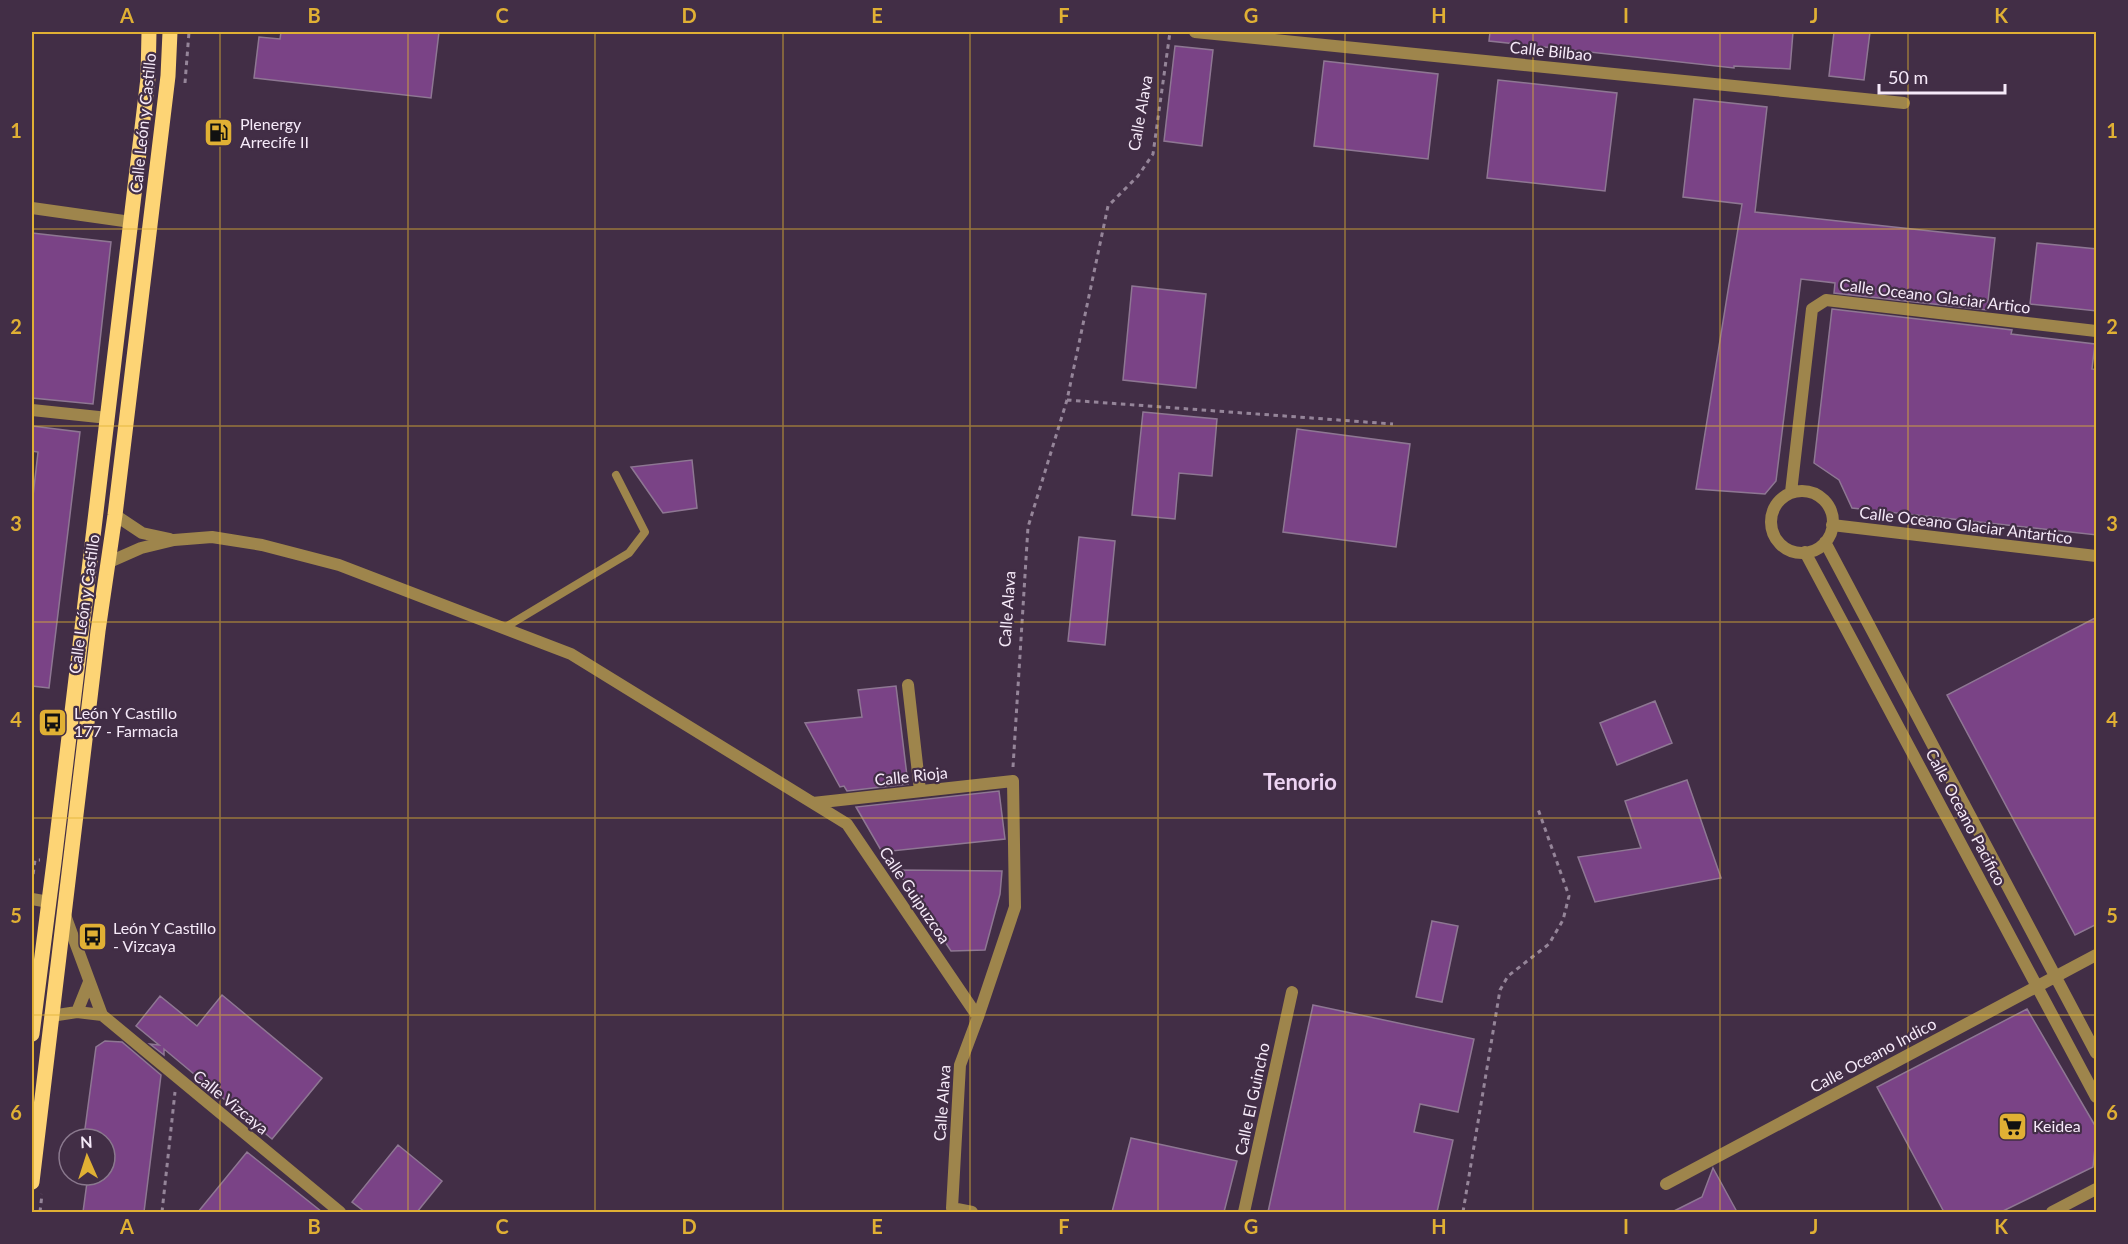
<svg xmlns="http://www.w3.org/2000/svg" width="2128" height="1244" font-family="Lato,sans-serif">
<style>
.building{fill:#7a4386;stroke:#8e7793;stroke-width:1.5}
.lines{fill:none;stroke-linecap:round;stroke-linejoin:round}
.path{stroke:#958599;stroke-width:3;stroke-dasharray:4.5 4.5;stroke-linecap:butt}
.service{stroke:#9e854c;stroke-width:8}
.minor{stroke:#9e854c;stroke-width:12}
.primary{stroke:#fdd475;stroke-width:15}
.grid{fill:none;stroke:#e0b034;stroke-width:1.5;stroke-opacity:0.55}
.labels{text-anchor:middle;stroke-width:4.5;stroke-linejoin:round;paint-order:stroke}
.street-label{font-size:16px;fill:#f6eaf9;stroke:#422e46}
.poi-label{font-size:16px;fill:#f6eaf9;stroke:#422e46;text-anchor:start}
.district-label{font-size:22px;font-weight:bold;fill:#edd4f3;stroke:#422e46}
.neatline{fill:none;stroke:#e0b034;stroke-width:2}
.grid-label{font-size:20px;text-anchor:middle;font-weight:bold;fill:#e0b034}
</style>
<rect width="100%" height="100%" fill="#422e46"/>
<path class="building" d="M 281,32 L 439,32 L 431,98 L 254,78 L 259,37 L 280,39 Z
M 1490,32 L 1793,32 L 1790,69 L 1734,66 L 1734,68 L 1489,41 Z
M 1834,32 L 1870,32 L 1864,80 L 1829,76 Z
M 1175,46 L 1213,50 L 1202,146 L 1164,141 Z
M 1324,61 L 1438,74 L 1428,159 L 1314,146 Z
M 1498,80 L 1617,93 L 1605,191 L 1487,178 Z
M 1694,99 L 1767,107 L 1755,212 L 1995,238 L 1987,310 L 1834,293 L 1835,283 L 1801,279 L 1776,481 L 1765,494 L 1696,489 L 1742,204 L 1683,197 Z
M 32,233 L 111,242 L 93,404 L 32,398 Z
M 2037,243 L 2097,249 L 2097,311 L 2030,304 Z
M 1132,286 L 1206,294 L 1196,388 L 1123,380 Z
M 1832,309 L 2012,330 L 2011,334 L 2095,344 L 2092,369 L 2097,370 L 2097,535 L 1852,508 L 1839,480 L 1814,463 Z
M 1143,412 L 1217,419 L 1212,476 L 1179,473 L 1175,519 L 1132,515 Z
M 32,426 L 80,432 L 49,688 L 32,686 L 32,496 L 33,496 L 38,452 L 32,451 Z
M 1297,429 L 1410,444 L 1396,547 L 1283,532 Z
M 692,460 L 697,508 L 663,513 L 631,467 Z
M 1079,537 L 1115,541 L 1105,645 L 1068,641 Z
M 2097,617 L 2097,924 L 2075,935 L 1947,695 Z
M 896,686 L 908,784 L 847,791 L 844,786 L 840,787 L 805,723 L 862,717 L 858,690 Z
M 1655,701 L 1672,743 L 1617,765 L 1600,723 Z
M 1687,780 L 1721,878 L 1595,902 L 1578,857 L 1641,848 L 1625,801 Z
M 999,791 L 1005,839 L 882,852 L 856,807 Z
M 897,870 L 1002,871 L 1000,894 L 985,950 L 951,951 Z
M 1432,921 L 1458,926 L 1442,1002 L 1416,997 Z
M 222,995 L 322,1078 L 272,1139 L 164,1049 L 164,1055 L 150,1044 L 159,1045 L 136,1026 L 160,996 L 197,1026 Z
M 1313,1005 L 1474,1039 L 1458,1112 L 1420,1104 L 1414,1132 L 1453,1140 L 1437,1212 L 1268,1212 Z
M 2027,1009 L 2097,1129 L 2093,1167 L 2001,1212 L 1944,1212 L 1877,1087 Z
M 105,1041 L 122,1042 L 161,1075 L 144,1212 L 83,1212 L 88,1175 L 105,1175 L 105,1139 L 93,1139 L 93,1137 L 84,1136 L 96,1047 Z
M 1131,1138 L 1237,1161 L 1224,1212 L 1112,1212 Z
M 398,1145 L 442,1181 L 417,1212 L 365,1212 L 352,1202 Z
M 247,1152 L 322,1212 L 198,1212 Z
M 1713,1168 L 1737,1212 L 1672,1212 L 1702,1197 Z"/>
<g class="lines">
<path class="path" d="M 185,83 L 189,32
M 1067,400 L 1393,424
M 1013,767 L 1028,527 L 1067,400 L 1108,206 L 1138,176 L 1153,154 L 1170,32
M 32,883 L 35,860 L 40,860
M 40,1212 L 42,1194
M 162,1212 L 175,1092
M 1463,1212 L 1500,990 L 1508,976 L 1549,944 L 1563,920 L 1569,896 L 1538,809"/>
<path class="service" d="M 504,628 L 629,553 L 645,532 L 616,475"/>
<path class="minor" d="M 1195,32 L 1904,103
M 32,208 L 131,222
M 32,410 L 108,418
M1771 522a31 31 0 1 1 62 0a31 31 0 1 1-62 0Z
M 1791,492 L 1812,309 L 1826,300 L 2096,331
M 115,515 L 142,533 L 170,539
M 1832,525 L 2096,556
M 1825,542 L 2096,1053
M 1805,552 L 2096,1097
M 107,563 L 141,548 L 174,540 L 212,537 L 262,545 L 339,565 L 571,654 L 847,824 L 978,1017
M 908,685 L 920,791
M 813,803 L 1013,781 L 1015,907 L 978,1017 L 960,1065 L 952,1208 L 972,1212
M 32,899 L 49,902
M 65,915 L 102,1015 L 340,1212
M 77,1012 L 89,982
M 51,1016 L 77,1012 L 102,1015
M 1666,1184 L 2096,955
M 1244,1212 L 1292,992
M 2052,1212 L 2096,1189"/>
<path class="primary" d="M 32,1034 L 54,862 L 148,78 L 149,32
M 32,1182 L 98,631 L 115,515 L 168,76 L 170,32"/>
</g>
<path class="grid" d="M 220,32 L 220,1212M 408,32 L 408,1212M 595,32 L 595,1212M 783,32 L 783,1212M 970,32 L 970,1212M 1158,32 L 1158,1212M 1345,32 L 1345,1212M 1533,32 L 1533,1212M 1720,32 L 1720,1212M 1908,32 L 1908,1212M 32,229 L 2096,229M 32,426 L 2096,426M 32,622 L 2096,622M 32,818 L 2096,818M 32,1015 L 2096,1015"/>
<defs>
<symbol id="fuel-square" viewBox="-11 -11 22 22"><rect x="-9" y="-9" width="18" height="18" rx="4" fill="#e0b034" stroke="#422e46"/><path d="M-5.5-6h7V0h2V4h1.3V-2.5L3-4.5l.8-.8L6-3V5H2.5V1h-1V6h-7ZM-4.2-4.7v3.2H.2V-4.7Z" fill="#111"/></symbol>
<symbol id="bus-square" viewBox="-11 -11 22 22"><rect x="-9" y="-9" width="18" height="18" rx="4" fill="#e0b034" stroke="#422e46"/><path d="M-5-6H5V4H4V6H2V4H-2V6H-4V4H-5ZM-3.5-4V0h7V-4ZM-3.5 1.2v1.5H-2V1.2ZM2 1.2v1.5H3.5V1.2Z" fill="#111"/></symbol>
<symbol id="supermarket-square" viewBox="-11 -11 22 22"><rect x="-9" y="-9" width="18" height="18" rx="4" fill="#e0b034" stroke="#422e46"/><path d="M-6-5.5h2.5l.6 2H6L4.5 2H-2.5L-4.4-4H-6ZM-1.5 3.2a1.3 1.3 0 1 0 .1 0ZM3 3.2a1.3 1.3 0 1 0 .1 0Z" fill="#111"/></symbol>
</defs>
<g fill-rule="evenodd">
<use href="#fuel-square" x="202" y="116" width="33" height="33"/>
<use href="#bus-square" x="36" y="706" width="33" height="33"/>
<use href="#bus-square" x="76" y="920" width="33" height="33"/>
<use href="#supermarket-square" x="1996" y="1110" width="33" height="33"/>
</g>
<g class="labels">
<g class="street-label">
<text transform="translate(1551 51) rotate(6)" y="6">Calle Bilbao</text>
<text transform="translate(1140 113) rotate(-80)" y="6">Calle Alava</text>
<text transform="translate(143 123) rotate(-84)" y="6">Calle León y Castillo</text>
<text transform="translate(1935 296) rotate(7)" y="6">Calle Oceano Glaciar Artico</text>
<text transform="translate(1966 525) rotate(7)" y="6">Calle Oceano Glaciar Antartico</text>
<text transform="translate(84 604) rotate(-82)" y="6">Calle León y Castillo</text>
<text transform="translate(1007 609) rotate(-86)" y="6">Calle Alava</text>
<text transform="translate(911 776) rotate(-6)" y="6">Calle Rioja</text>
<text transform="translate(1966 817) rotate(62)" y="6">Calle Oceano Pacifico</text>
<text transform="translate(915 895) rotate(56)" y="6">Calle Guipuzcoa</text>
<text transform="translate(1873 1055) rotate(-28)" y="6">Calle Oceano Indico</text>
<text transform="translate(1252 1099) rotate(-78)" y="6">Calle El Guincho</text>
<text transform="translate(231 1102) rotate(39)" y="6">Calle Vizcaya</text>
<text transform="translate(942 1103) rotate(-86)" y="6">Calle Alava</text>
</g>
<g class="poi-label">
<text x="240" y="130">Plenergy<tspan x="240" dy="18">Arrecife II</tspan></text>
<text x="74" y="719">León Y Castillo<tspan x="74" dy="18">177 - Farmacia</tspan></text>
<text x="113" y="934">León Y Castillo<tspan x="113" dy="18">- Vizcaya</tspan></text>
<text x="2033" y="1132">Keidea</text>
</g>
<g class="district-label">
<text x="1300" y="790">Tenorio</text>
</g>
</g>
<rect width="2128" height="1244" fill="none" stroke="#422e46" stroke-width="66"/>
<g transform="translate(87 1157) rotate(357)"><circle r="28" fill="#422e46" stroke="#8a798e" stroke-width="1.5"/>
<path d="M0-4.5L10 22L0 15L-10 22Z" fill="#e0b034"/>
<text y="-9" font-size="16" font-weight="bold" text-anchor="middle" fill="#f6eaf9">N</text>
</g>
<path d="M1879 84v9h126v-9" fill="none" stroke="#f6eaf9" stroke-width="3"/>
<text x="1888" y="84" font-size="18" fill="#f6eaf9" stroke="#422e46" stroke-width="4.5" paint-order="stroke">50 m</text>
<rect x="33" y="33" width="2062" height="1178" class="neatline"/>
<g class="grid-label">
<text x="127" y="23">A</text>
<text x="314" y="23">B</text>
<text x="502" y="23">C</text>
<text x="689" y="23">D</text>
<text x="877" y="23">E</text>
<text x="1064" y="23">F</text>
<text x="1251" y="23">G</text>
<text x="1439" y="23">H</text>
<text x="1626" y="23">I</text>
<text x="1814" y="23">J</text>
<text x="2001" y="23">K</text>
<text x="16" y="138">1</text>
<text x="2112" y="138">1</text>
<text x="16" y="334">2</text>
<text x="2112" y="334">2</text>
<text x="16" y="531">3</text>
<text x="2112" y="531">3</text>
<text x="16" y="727">4</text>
<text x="2112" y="727">4</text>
<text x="16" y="923">5</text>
<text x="2112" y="923">5</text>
<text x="16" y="1120">6</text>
<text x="2112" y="1120">6</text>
<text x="127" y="1234">A</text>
<text x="314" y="1234">B</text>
<text x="502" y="1234">C</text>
<text x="689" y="1234">D</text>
<text x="877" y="1234">E</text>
<text x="1064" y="1234">F</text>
<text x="1251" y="1234">G</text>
<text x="1439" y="1234">H</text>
<text x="1626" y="1234">I</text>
<text x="1814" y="1234">J</text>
<text x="2001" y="1234">K</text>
</g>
</svg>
